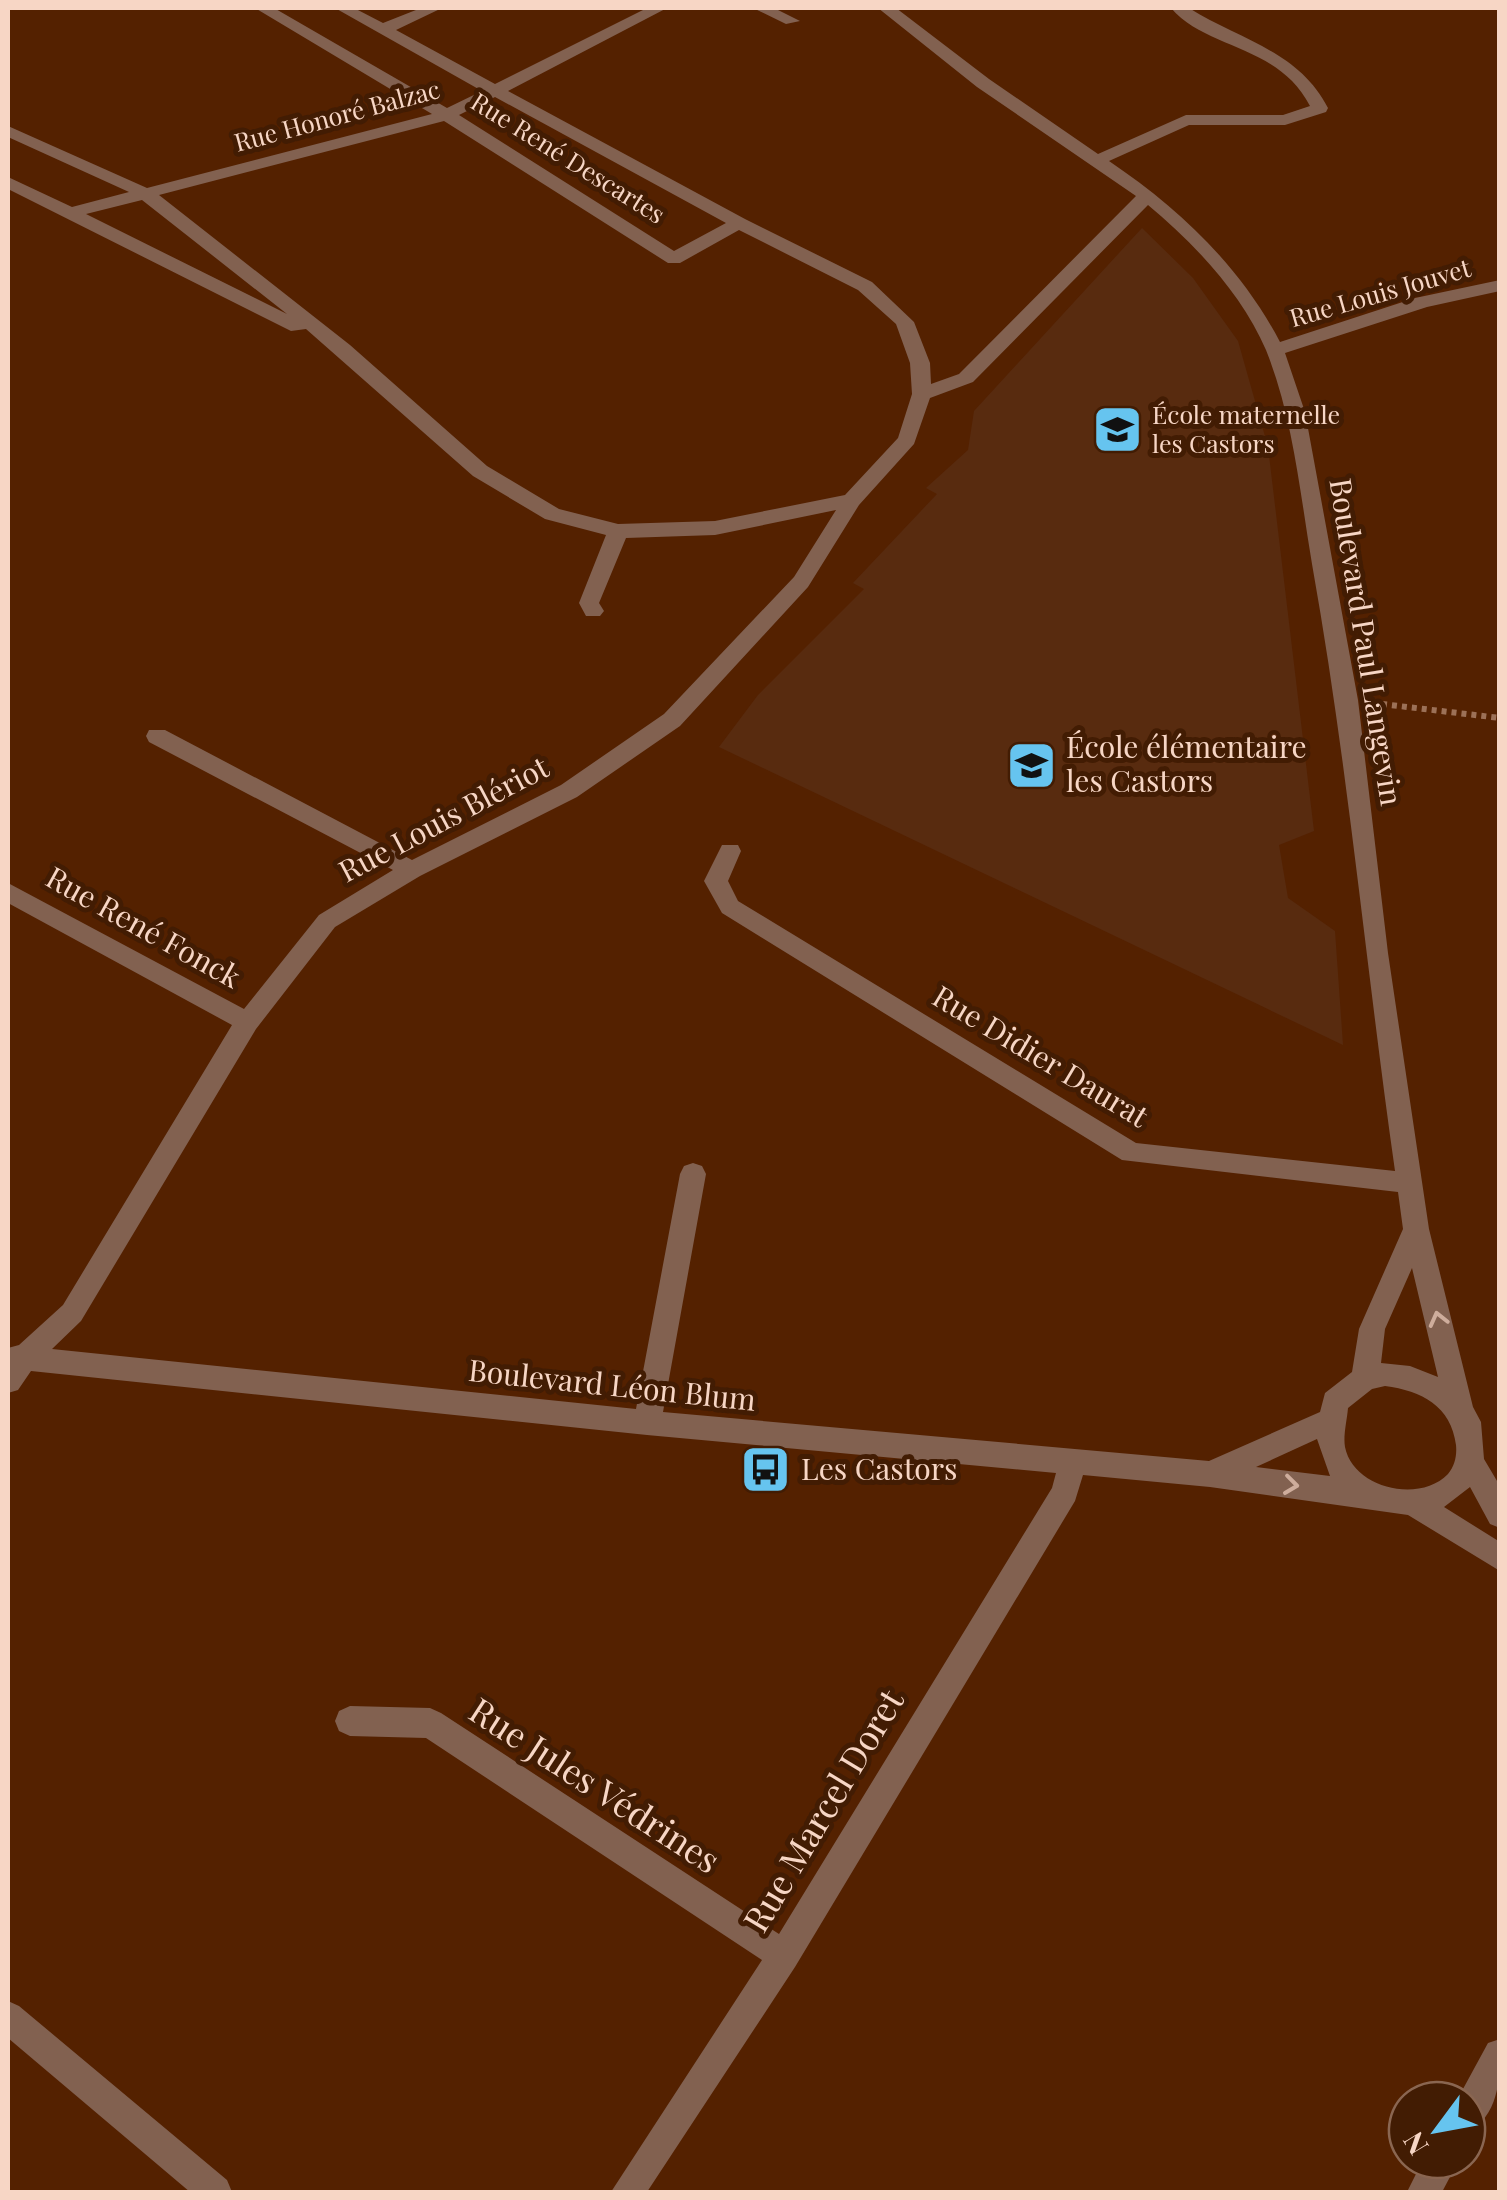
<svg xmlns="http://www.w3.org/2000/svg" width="1507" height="2200" font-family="'Playfair Display',serif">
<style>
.built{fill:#582b0f}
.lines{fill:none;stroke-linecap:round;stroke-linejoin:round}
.path{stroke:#9c7157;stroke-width:6;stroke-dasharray:5 5;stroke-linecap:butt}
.minor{fill:#826150;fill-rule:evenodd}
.oneway{stroke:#cead9c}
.labels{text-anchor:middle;stroke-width:10;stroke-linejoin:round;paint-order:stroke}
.far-street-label{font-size:25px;fill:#f7d6c5;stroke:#421c03}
.far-poi-label{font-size:25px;fill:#f7d6c5;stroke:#421c03;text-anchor:start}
.street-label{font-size:30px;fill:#f7d6c5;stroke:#421c03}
.poi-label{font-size:30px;fill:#f7d6c5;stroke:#421c03;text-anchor:start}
.near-street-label{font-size:35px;fill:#f7d6c5;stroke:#421c03}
</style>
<rect width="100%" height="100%" fill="#542100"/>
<path class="built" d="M 1142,228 L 1193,278 L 1238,341 L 1268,447 L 1314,831 L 1279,845 L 1288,898 L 1335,931 L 1343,1045 L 719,747 L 758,695 L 864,589 L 853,583 L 937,494 L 926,488 L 968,450 L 974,411 Z"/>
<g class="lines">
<path class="path" d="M 1382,704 L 1500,718"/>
<path class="minor" d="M 255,8 L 274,8 L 447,108 L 482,91 L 335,8 L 354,8 L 383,23 L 421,8 L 442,8 L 396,30 L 495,84 L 647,8 L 667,8 L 508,91 L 745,219 L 872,282 L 914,322 L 930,363 L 931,384 L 959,374 L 1136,196 L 977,87 L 878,8 L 896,8 L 989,79 L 1098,154 L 1186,115 L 1283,115 L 1310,106 C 1278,44 1207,50 1171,8 L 1189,8 C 1240,40 1299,51 1328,108 L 1326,112 L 1285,125 L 1189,125 L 1109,161 C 1180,209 1240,266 1280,342 L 1415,298 L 1500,280 L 1500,291 L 1427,307 L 1285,353 L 1305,412 L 1358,700 L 1388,953 L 1429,1229 L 1473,1407 L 1481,1422 L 1484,1459 L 1500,1486 L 1500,1528 L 1490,1524 L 1470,1487 L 1444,1507 L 1500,1542 L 1500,1571 L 1408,1515 L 1210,1487 L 1083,1475 L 1075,1501 L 795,1967 L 647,2192 L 611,2192 L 762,1960 L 426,1738 L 350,1736 L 339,1731 L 335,1721 L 339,1711 L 350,1706 L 430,1708 L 441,1713 L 779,1934 L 1052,1488 L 1056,1473 L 647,1435 L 31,1371 L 18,1390 L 8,1393 L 8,1348 L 19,1345 L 63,1305 L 232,1025 L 8,903 L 8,883 L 244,1009 L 319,915 L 393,870 L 149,742 L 146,736 L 149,730 L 165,730 L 412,860 L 561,785 L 664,714 L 794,577 L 836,510 L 715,535 L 626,538 L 599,603 L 604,611 L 600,616 L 586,616 L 579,603 L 606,535 L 545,519 L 473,476 L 306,329 L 291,331 L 8,189 L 8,177 L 72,207 L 129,192 L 8,137 L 8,126 L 147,188 L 432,114 ZM 495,97 L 726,223 L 674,251 L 459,115 ZM 444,121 L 668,263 L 680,263 L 739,230 L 858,290 L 896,324 L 910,363 L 912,394 L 898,438 L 845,495 L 715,521 L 618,524 L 559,509 L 487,466 L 350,345 L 159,195 ZM 142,200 L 287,314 L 86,214 ZM 1148,205 C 1194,243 1242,294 1266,350 C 1293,417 1300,493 1312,564 C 1348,765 1366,968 1395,1171 L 1136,1143 L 738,901 L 728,881 L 741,851 L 738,845 L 722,845 L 704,881 L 722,913 L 1122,1160 L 1398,1192 L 1403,1229 L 1359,1329 L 1352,1372 L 1325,1393 L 1320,1412 L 1209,1461 L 663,1412 L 706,1174 L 702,1166 L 693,1163 L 684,1166 L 680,1174 L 636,1409 L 52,1349 L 81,1321 L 256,1029 L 335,927 L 420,876 L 577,797 L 680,726 L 808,587 L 859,505 L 914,444 L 930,398 L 973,382 ZM 1412,1268 L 1438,1377 L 1410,1366 L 1381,1363 L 1385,1329 ZM 1385,1386 C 1422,1391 1451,1406 1456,1445 C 1457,1455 1455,1466 1448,1474 C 1419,1504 1353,1488 1345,1447 C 1343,1436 1347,1420 1348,1408 L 1372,1389 ZM 1317,1439 L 1330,1476 L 1256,1467 Z
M 753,8 L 774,8 L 800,21 L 786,24 Z
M 8,2001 L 19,2006 L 227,2180 L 232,2192 L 190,2192 L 8,2038 Z
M 1500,2039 C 1500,2071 1502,2116 1467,2131 L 1467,2100 L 1457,2100 L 1488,2043 Z
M 1423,2160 L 1459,2160 L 1442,2192 L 1407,2192 Z"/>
</g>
<defs><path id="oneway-chevron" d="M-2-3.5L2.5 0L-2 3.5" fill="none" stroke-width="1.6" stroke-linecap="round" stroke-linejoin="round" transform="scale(2.5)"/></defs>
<g class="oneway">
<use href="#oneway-chevron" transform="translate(1438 1319) rotate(-104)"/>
<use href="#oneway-chevron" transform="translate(1291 1485) rotate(7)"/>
</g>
<defs>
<symbol id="school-square" viewBox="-11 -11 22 22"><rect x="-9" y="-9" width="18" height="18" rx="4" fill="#66c4ef" stroke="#421c03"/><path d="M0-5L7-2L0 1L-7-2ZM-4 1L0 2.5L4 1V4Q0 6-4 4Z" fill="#111"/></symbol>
<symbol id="bus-square" viewBox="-11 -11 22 22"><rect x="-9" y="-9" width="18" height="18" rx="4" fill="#66c4ef" stroke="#421c03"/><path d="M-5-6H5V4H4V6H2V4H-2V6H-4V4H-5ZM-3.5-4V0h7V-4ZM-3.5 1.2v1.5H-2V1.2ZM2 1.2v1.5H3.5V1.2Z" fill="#111"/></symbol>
</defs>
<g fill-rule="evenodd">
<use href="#school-square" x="1090" y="402" width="55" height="55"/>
<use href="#school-square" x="1004" y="738" width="55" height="55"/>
<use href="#bus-square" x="738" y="1442" width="55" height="55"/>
</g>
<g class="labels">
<g class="far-street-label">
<text transform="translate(337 116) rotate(-15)" y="9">Rue Honoré Balzac</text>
<text transform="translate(568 158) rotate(32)" y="9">Rue René Descartes</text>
<text transform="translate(1380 293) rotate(-16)" y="9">Rue Louis Jouvet</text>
</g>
<g class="far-poi-label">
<text x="1152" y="424">École maternelle<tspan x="1152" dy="29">les Castors</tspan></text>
</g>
<g class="street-label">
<text transform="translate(1365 642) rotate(81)" y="10">Boulevard Paul Langevin</text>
<text transform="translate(444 820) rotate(-28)" y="10">Rue Louis Blériot</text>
<text transform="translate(143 928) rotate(29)" y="10">Rue René Fonck</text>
<text transform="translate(1040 1057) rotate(31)" y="10">Rue Didier Daurat</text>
<text transform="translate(612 1386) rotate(6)" y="10">Boulevard Léon Blum</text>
</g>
<g class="poi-label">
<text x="1066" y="758">École élémentaire<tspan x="1066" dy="34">les Castors</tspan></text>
<text x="801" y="1480">Les Castors</text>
</g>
<g class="near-street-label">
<text transform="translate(594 1786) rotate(33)" y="12">Rue Jules Védrines</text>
<text transform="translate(824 1811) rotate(-59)" y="12">Rue Marcel Doret</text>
</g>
</g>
<rect width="1507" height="2200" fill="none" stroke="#f7d6c5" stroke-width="20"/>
<g transform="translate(1437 2130) rotate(238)"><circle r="48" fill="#421c03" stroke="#8a6651" stroke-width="2.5"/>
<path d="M0-8L18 38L0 25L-18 38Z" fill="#66c4ef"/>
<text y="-15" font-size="28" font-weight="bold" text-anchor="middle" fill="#f7d6c5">N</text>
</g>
</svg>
